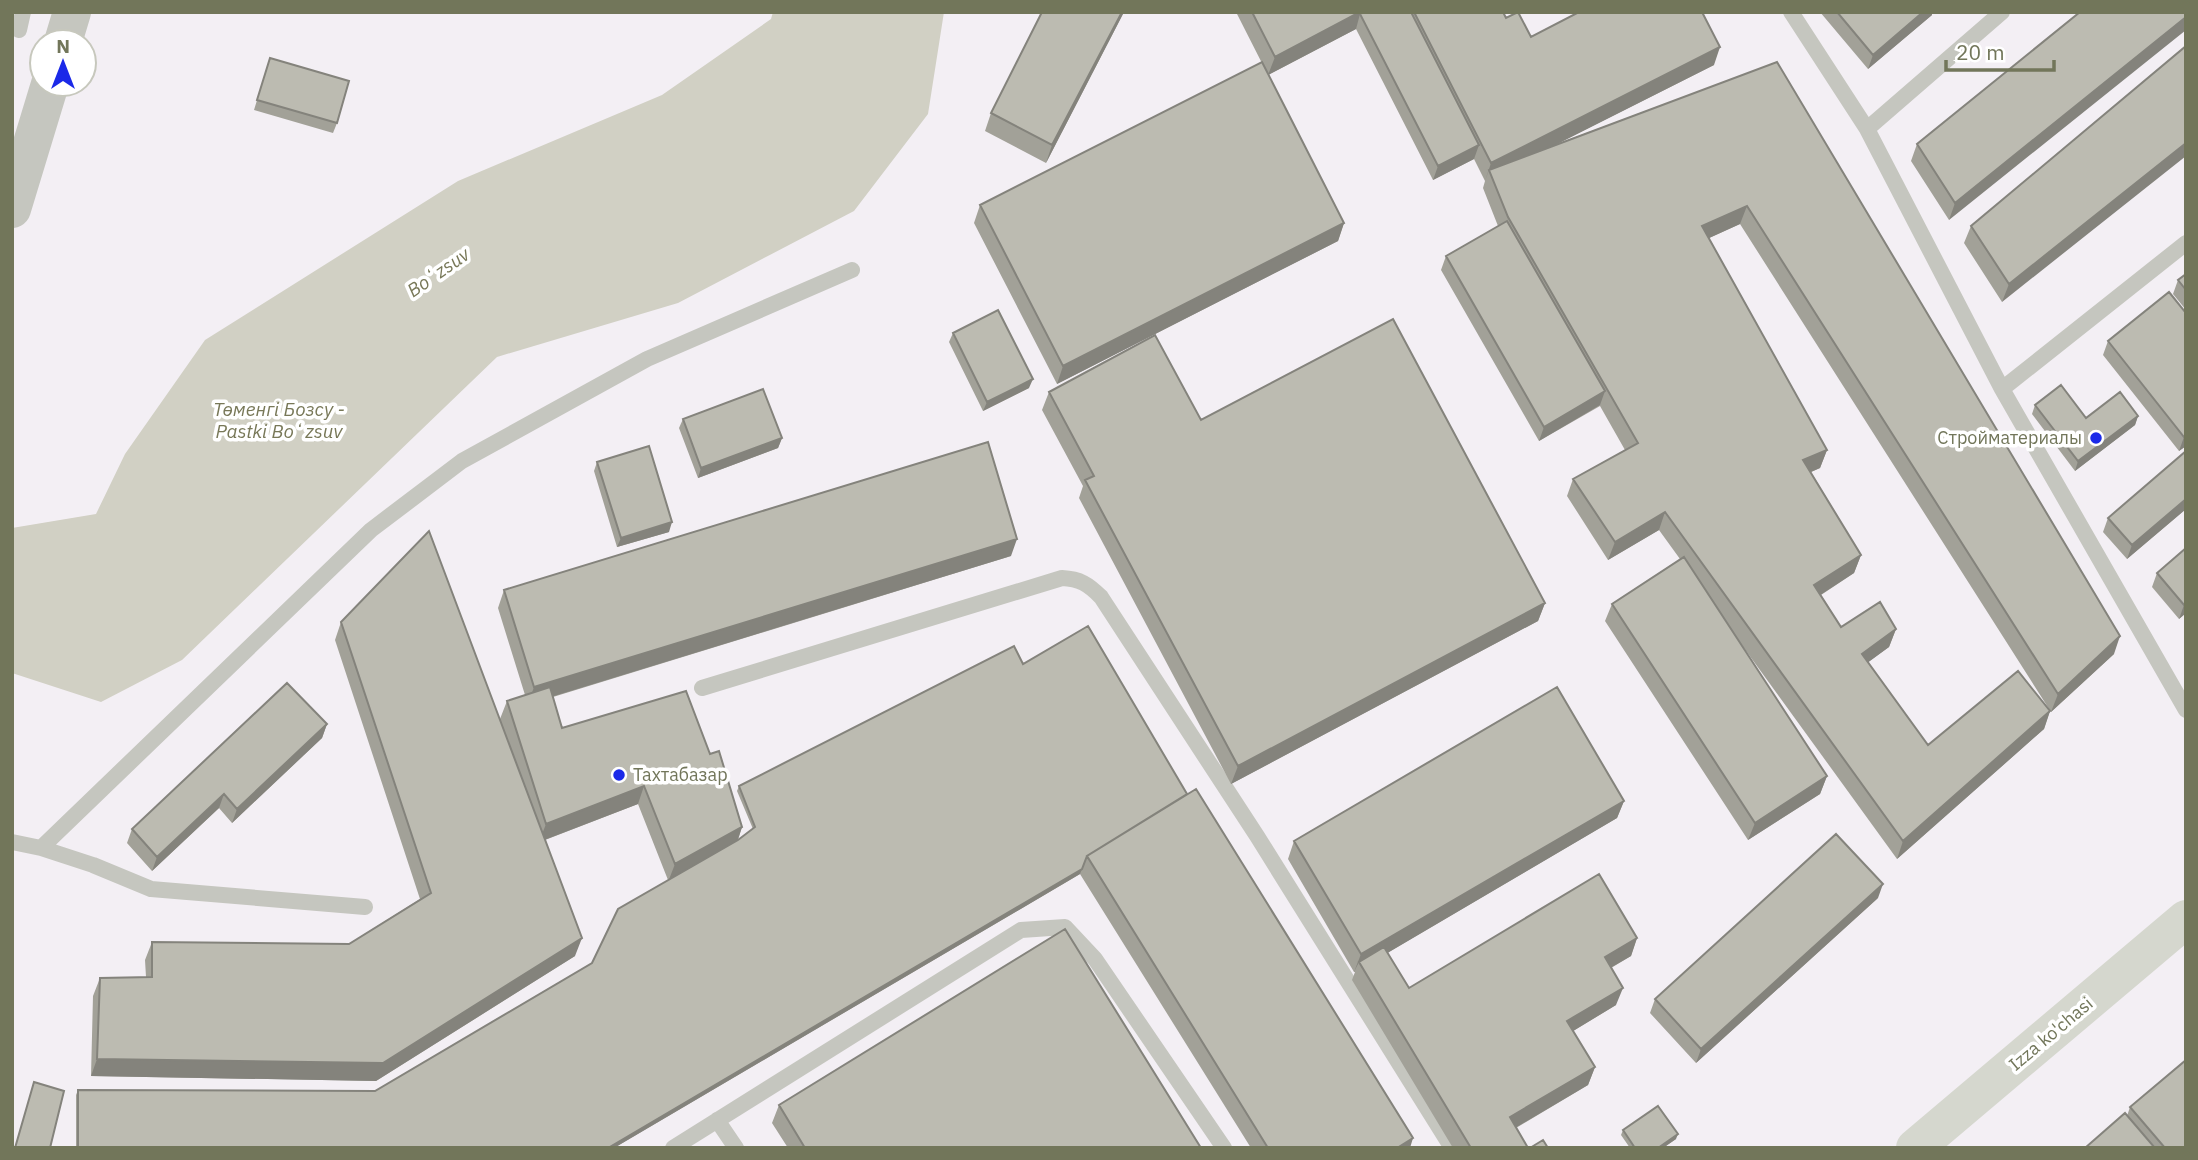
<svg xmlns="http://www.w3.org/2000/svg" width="2198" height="1160" font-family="'IBM Plex Sans',sans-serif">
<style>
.water{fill:#d1d0c4}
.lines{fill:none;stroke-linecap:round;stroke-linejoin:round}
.service{stroke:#c5c6bf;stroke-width:16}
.tertiary{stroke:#c5c6bf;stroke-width:38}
.secondary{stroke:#d5d7ce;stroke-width:38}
.wall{fill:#a2a198}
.shaded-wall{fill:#84837c}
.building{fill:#bcbbb1;stroke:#84837c;stroke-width:2}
.poi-dot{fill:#1b29e8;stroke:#fff;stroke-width:2.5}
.labels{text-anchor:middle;stroke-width:7;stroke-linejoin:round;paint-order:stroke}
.poi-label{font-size:18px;fill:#72765a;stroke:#fff;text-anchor:end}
.street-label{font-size:18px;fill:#72765a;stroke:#fff}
.water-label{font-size:19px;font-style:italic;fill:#787858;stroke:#fff}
</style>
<rect width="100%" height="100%" fill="#f3eff4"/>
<path class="water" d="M 773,12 L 944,12 L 928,114 L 854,211 L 678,303 L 497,357 L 182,660 L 101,702 L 12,673 L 12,528 L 96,514 L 125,454 L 205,340 L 458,181 L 662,95 L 771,19 Z"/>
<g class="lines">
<path class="service" d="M 1791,12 L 1867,129 L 2002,389 L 2186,710
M 19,30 L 23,12
M 1867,129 L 2002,12
M 2002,389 L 2186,243
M 702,688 L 1062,578 C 1080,579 1088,584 1101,597 L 1257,836 L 1452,1148
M 12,842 L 41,848 L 93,865 L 151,889 L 365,907
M 41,848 L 371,530 L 462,461 L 647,359 L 852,270
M 717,1120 L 736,1148
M 673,1148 L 1021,930 L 1065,927 L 1095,959 L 1224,1148"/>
<path class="tertiary" d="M 63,42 L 72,12
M 12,209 L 50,84"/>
<path class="secondary" d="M 1915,1148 L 2186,919"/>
</g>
<path class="wall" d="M 1042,12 L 1124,12 L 1046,163 L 985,131 L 991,113 Z
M 1236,12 L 1503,12 L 1506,18 L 1531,37 L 1714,65 L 1557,144 L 1777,62 L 2114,654 L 2051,712 L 1740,224 L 1709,238 L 1827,450 L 1820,468 L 1811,472 L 1861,555 L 1854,573 L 1821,595 L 1841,627 L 1896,629 L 1889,647 L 1868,662 L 1928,745 L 2050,711 L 2044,729 L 1897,859 L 1736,637 L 1827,776 L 1820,794 L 1748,840 L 1605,621 L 1612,604 L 1680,559 L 1659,530 L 1608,560 L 1567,496 L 1573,479 L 1625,450 L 1600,406 L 1539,441 L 1441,270 L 1446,256 L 1498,226 L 1483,188 L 1485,181 L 1474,159 L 1433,180 L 1356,29 L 1268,75 Z
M 1820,12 L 1932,12 L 1932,15 L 1868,69 Z
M 2080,12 L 1949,220 L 1911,161 L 1917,144 Z
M 2186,46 L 2002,302 L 1964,243 L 1971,226 Z
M 270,58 L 337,123 L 333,133 L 254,110 Z
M 980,205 L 1344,223 L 1338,241 L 1057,384 L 974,223 Z
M 2186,274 L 2186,310 L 2173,294 L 2178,280 Z
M 2186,313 L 2186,446 L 2179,451 L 2103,355 L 2108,341 Z
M 953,333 L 1029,388 L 983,411 L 949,342 Z
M 1049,392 L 1201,420 L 1545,603 L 1538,621 L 1231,784 L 1079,498 L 1083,486 L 1042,410 Z
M 2035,405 L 2086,418 L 2138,416 L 2135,425 L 2075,471 L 2032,414 Z
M 683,419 L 782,438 L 778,448 L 698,478 L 679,428 Z
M 2186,451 L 2186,509 L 2127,559 L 2103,532 L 2108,518 Z
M 597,462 L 669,532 L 617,547 L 594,471 Z
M 2186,548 L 2186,613 L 2179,619 L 2152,587 L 2157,573 Z
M 1011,556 L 553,697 L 562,728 L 710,754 L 742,827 L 738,840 L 753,829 L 737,791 L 739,786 L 1023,664 L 1187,794 L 1410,1148 L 1251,1148 L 1080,874 L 614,1148 L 76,1148 L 76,1095 L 78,1090 L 375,1091 L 592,963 L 668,880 L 638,804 L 545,840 L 575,956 L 376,1081 L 91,1076 L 93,996 L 100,978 L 146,977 L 145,960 L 152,942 L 349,944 L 420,899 L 335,640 L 341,622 L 500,719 L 507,701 L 525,695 L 498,608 L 504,590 Z
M 327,724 L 322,738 L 232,823 L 219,808 L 152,871 L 127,843 L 132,829 Z
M 1624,801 L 1617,818 L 1387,953 L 1409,988 L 1637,938 L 1631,956 L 1611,968 L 1616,1005 L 1573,1031 L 1595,1067 L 1588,1085 L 1516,1128 L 1528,1148 L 1453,1148 L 1352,980 L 1355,972 L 1354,972 L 1288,859 L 1294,841 Z
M 1878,898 L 1696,1063 L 1650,1013 L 1655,999 Z
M 779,1105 L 1201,1148 L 788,1148 L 772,1123 Z
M 2130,1107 L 2186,1148 L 2085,1148 L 2127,1116 Z
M 1623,1130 L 1676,1139 L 1663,1148 L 1630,1148 L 1621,1135 Z"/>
<path class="shaded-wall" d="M 1122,12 L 1124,12 L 1046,163 L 1052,145 Z
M 1360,12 L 1387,12 L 1360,14 L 1356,29 L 1268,75 L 1275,57 Z
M 1923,12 L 1932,12 L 1932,15 L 1868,69 L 1873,55 Z
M 2186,17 L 2186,30 L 1949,220 L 1955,203 Z
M 1720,47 L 1714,65 L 1492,177 L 1489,170 L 1485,181 L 1491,163 Z
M 2186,143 L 2186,156 L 2002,302 L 2009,284 Z
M 1479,145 L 1474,159 L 1433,180 L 1438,166 Z
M 1747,206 L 1740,224 L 1696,244 L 1702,226 Z
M 1344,223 L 1338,241 L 1057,384 L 1063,366 Z
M 1033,379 L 1029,388 L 983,411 L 987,402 Z
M 1605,391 L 1600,405 L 1539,441 L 1544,427 Z
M 2138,416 L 2135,425 L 2075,471 L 2078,461 Z
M 2186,436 L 2186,446 L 2179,451 L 2184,437 Z
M 782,438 L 778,448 L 698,478 L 701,468 Z
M 1827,450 L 1820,468 L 1797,478 L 1803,460 Z
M 2186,499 L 2186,509 L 2127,559 L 2132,545 Z
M 1665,512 L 1659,530 L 1608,560 L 1615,542 Z
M 672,522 L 669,532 L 617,547 L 621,538 Z
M 1017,539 L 1011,556 L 528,704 L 534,687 Z
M 1861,555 L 1854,573 L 1808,603 L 1814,585 Z
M 1545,603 L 1538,621 L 1231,784 L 1238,766 Z
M 2186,603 L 2186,613 L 2179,619 L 2184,605 Z
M 1896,629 L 1889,647 L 1855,672 L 1862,654 Z
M 2120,636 L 2114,654 L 2051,712 L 2058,694 Z
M 2050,711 L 2044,729 L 1897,859 L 1903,841 Z
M 327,724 L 322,738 L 232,823 L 237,809 Z
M 1827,776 L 1820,794 L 1748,840 L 1755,823 Z
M 644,786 L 638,804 L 539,842 L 546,824 Z
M 224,794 L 219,808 L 152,871 L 157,857 Z
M 1624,801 L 1617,818 L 1362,968 L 1359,962 L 1354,972 L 1361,954 Z
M 742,827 L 736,845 L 668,882 L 675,864 Z
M 1082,869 L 1080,874 L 614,1148 L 608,1148 Z
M 1883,884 L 1878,898 L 1696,1063 L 1701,1049 Z
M 582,938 L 575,956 L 376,1081 L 91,1076 L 97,1059 Z
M 1637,938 L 1631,956 L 1598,975 L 1605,957 Z
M 1623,988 L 1616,1005 L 1560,1039 L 1567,1021 Z
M 1595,1067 L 1588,1085 L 1503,1135 L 1510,1117 Z
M 1678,1134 L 1676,1139 L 1663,1148 L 1658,1148 Z
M 1413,1138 L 1410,1148 L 1397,1148 Z"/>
<path class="building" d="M 1042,12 L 1122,12 L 1052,145 L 991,113 Z
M 1252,12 L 1360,12 L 1275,57 Z
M 1364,12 L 1411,12 L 1479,145 L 1438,166 L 1360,14 Z
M 1414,12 L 1503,12 L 1506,18 L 1518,12 L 1531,37 L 1579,12 L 1702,12 L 1720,47 L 1491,163 Z
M 1837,12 L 1923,12 L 1873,55 Z
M 2080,12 L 2186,12 L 2186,17 L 1955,203 L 1917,144 Z
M 2186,46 L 2186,143 L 2009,284 L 1971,226 Z
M 270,58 L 349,81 L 337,123 L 257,100 Z
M 1262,62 L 1344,223 L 1063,366 L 980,205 Z
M 1777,62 L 2120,636 L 2058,694 L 1747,206 L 1702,226 L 1827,450 L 1803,460 L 1861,555 L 1814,585 L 1841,627 L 1880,602 L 1896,629 L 1862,654 L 1928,745 L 2018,671 L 2050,711 L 1903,841 L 1665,512 L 1615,542 L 1573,479 L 1638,443 L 1508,217 L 1489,170 Z
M 1507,221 L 1605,391 L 1544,427 L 1446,256 Z
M 2186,274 L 2186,290 L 2178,280 Z
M 2169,292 L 2186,313 L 2186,436 L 2184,437 L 2108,341 Z
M 998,310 L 1033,379 L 987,402 L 953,333 Z
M 1393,319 L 1545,603 L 1238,766 L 1085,480 L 1094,476 L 1049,392 L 1155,335 L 1201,420 Z
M 2061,385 L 2086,418 L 2120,392 L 2138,416 L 2078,461 L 2035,405 Z
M 763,389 L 782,438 L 701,468 L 683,419 Z
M 988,442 L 1017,539 L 534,687 L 504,590 Z
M 649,446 L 672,522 L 621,538 L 597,462 Z
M 2186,451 L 2186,499 L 2132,545 L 2108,518 Z
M 429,531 L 582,938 L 383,1063 L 97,1059 L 100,978 L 152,977 L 152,942 L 349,944 L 431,893 L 341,622 Z
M 2186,548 L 2186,603 L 2184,605 L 2157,573 Z
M 1684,557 L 1827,776 L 1755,823 L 1612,604 Z
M 1088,626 L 1187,794 L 1087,856 L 1082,869 L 608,1148 L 78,1148 L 78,1090 L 375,1091 L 592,963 L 618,909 L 738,840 L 755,827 L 739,786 L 1014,646 L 1023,664 Z
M 287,683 L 327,724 L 237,809 L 224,794 L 157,857 L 132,829 Z
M 550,687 L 562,728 L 686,691 L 710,754 L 719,751 L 742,827 L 675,864 L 644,786 L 546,824 L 507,701 Z
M 1557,687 L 1624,801 L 1361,954 L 1294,841 Z
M 1196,789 L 1413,1138 L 1397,1148 L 1268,1148 L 1087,856 Z
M 1836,834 L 1883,884 L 1701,1049 L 1655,999 Z
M 1599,874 L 1637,938 L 1605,957 L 1623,988 L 1567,1021 L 1595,1067 L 1510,1117 L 1528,1148 L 1471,1148 L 1359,962 L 1384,947 L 1409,988 Z
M 1065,929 L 1201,1148 L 805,1148 L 779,1105 Z
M 2186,1060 L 2186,1148 L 2165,1148 L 2130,1107 Z
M 34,1082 L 64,1091 L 50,1148 L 15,1148 Z
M 1658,1106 L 1678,1134 L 1658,1148 L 1635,1148 L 1623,1130 Z
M 2125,1113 L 2155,1148 L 2085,1148 Z
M 1543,1140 L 1548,1148 L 1530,1148 Z"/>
<g class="poi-dot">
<circle cx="2096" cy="438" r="7"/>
<circle cx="619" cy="775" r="7"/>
</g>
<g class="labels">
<g class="poi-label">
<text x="2082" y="444">Стройматериалы</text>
<text x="633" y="781" text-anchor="start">Тахтабазар</text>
</g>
<g class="street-label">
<text transform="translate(2051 1034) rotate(-40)" y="6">Izza ko'chasi</text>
</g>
<g class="water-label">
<text transform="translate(438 272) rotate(-35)" y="7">Boʻzsuv</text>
<text x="279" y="416">Төменгі Бозсу -<tspan x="279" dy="22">Pastki Boʻzsuv</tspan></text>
</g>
</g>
<rect width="2198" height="1160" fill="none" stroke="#72765a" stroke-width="28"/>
<g transform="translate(63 63)"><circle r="33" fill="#ffffff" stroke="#c7c8bd" stroke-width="2"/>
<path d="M0-5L12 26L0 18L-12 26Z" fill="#1b29e8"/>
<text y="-10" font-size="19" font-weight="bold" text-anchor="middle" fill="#72765a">N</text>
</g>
<path d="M1946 60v10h108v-10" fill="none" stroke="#72765a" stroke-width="3.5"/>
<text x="1956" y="60" font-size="21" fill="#72765a" stroke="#ffffff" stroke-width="5" paint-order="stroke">20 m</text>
</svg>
